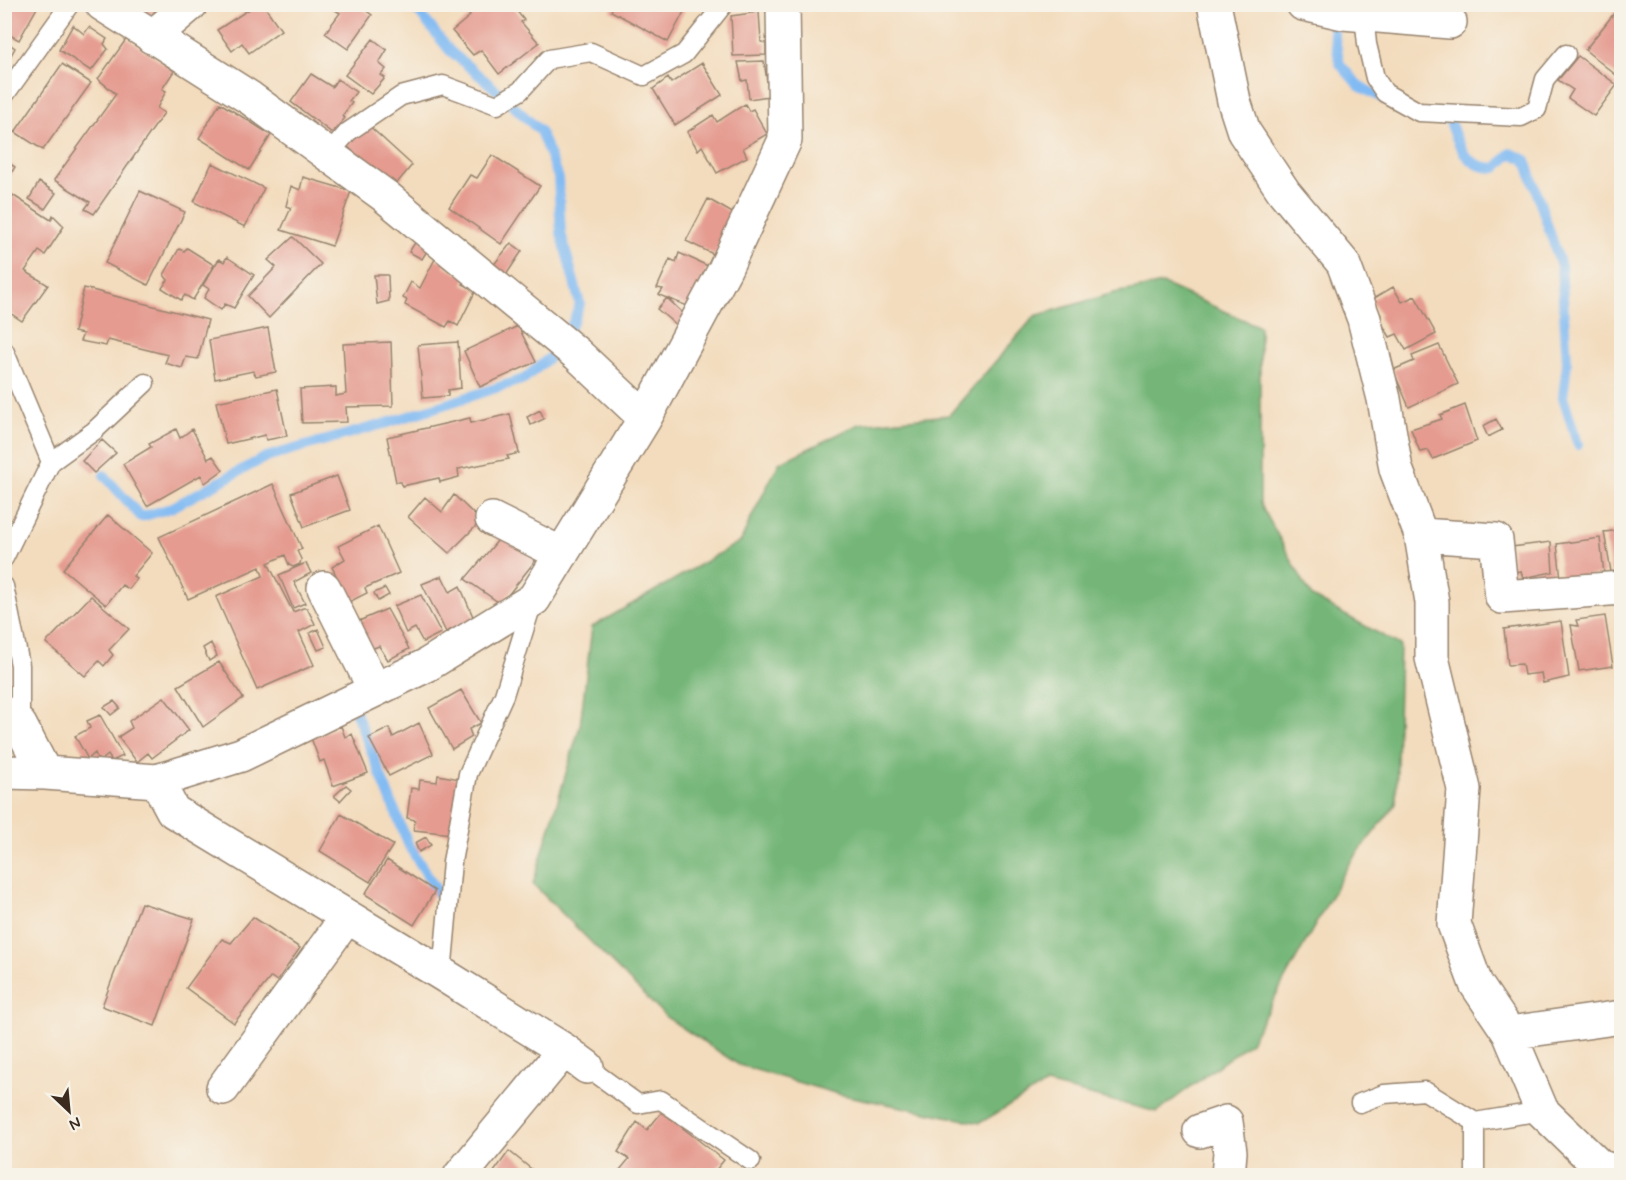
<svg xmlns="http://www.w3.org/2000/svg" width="1626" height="1180" font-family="Mynerve,sans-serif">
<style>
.forest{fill:#74b678;stroke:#58704b;stroke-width:1.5}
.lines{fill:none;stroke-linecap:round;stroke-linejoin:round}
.stream{stroke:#82bbf3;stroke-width:10}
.building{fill:#e59b90}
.lane-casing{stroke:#97836e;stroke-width:21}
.street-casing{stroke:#97836e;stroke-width:36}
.lane{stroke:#fff;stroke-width:18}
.street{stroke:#fff;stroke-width:33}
</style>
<rect width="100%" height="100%" fill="#f7f3e8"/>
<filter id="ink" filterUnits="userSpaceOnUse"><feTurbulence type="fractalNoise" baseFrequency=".0167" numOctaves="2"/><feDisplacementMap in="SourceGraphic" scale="12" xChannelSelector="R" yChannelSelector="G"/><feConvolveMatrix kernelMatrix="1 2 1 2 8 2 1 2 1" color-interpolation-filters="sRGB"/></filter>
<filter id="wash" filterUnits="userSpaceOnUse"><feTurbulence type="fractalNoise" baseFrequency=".008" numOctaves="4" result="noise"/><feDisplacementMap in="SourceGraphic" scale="24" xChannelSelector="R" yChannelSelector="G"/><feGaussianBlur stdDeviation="1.35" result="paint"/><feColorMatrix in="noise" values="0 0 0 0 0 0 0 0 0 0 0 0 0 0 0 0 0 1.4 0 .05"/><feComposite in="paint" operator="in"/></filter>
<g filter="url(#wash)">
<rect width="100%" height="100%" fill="#f3dcbd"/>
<path class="forest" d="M 1163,284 L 1260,327 L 1260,503 L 1312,597 L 1400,645 L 1396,804 L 1349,864 L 1250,1042 L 1157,1112 L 1046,1084 L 980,1123 L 838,1094 L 739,1065 L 666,1017 L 533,884 L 580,726 L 592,627 L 741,541 L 750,520 L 779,463 L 859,424 L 949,415 L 1035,316 L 1114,293 Z"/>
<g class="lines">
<path class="stream" d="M 1330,14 L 1340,64 L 1359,86 L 1386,100
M 1440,118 L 1449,119 C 1458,143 1464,169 1496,168 L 1511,153 L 1526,160 L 1561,266 L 1567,363 L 1563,397 L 1578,445
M 104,475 L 141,517 L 171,508 L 266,457 L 387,423 L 524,379 L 556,352 L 573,322 L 580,304 L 561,233 L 558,177 L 540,131 L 500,93 L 450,51 L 417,10 L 415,4
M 356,713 L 409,846 L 442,899"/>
</g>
<g id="blocks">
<path class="building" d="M 4,4 L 39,4 L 19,40 L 4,32 Z
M 131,4 L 160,4 L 149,19 Z
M 257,4 L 263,4 L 281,30 L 249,53 L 242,43 L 232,51 L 217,30 Z
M 339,4 L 357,4 L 372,15 L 348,49 L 325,33 L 340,13 L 335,10 Z
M 476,4 L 511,4 L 524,20 L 521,22 L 539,43 L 499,74 L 481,50 L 473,55 L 452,31 L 470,16 L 467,12 Z
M 614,4 L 685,4 L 687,6 L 668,42 L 611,11 Z
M 1619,7 L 1622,9 L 1622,80 L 1585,50 Z
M 759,12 L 761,42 L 766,43 L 766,55 L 733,56 L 731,16 Z
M 73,25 L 84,34 L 89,27 L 107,39 L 104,44 L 108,49 L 91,71 L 59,50 Z
M 127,38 L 174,71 L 162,89 L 166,91 L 157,108 L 164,113 L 94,214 L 85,209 L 90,202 L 54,180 L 116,94 L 98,79 Z
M 373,39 L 387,50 L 379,63 L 386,69 L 381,75 L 385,78 L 371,94 L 345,75 Z
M 5,41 L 15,48 L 5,66 Z
M 1578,56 L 1617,85 L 1594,116 L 1568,98 L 1573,90 L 1558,80 Z
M 764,61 L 769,96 L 749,99 L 747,80 L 742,81 L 738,62 Z
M 702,63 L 722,95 L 675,125 L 653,89 L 668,78 L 671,83 Z
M 62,64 L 91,83 L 43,150 L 15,132 Z
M 311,74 L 332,87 L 337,79 L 356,92 L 349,101 L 352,103 L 342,116 L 345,118 L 332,133 L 291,102 Z
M 220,103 L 271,135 L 249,170 L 199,138 Z
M 745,104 L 749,111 L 753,109 L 767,134 L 743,148 L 747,157 L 717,173 L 702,146 L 698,150 L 687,132 L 713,115 L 717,122 Z
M 366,123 L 412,165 L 393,188 L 346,145 Z
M 492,155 L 540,186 L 501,244 L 449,207 L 470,175 L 477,178 Z
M 4,160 L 15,167 L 4,185 Z
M 212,163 L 264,188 L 245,227 L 194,202 Z
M 303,177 L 351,191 L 332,246 L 281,230 L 291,208 L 286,206 L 291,186 L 300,190 Z
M 39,182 L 56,193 L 45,209 L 29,199 Z
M 140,191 L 185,212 L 148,285 L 105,263 Z
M 11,194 L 51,220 L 53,215 L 64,226 L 45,255 L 39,251 L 25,271 L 48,285 L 22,321 L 4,309 L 4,204 Z
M 708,199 L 736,215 L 715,255 L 686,241 Z
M 293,237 L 321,264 L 269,318 L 248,296 L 276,267 L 268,260 Z
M 418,238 L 430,246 L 422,259 L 409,252 Z
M 511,243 L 522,251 L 506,275 L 492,267 Z
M 187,248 L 214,265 L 193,300 L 185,295 L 181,300 L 162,288 L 168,280 L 164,275 L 179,249 L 184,251 Z
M 679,253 L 708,266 L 690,307 L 659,295 L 663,289 L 657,288 L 670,259 L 676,262 Z
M 227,257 L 254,275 L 234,308 L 225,304 L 221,310 L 204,298 L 209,289 L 203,285 L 219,259 L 224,262 Z
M 435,259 L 446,261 L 444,267 L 466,277 L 463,284 L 476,290 L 458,326 L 450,321 L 446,327 L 405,305 L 407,300 L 403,298 L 411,282 L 420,288 Z
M 374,275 L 388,275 L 389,301 L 377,304 Z
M 1393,287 L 1402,302 L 1415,296 L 1436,334 L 1406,350 L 1397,334 L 1390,337 L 1378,317 L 1381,315 L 1371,300 Z
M 84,288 L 208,320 L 198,359 L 186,357 L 182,368 L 165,363 L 168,355 L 108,340 L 106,346 L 80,341 L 83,334 L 74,332 Z
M 667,298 L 686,316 L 677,326 L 657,309 Z
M 518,326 L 536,362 L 480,387 L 464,351 Z
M 268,328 L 276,372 L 256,376 L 253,371 L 215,379 L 209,340 Z
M 391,342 L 393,406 L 346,407 L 347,422 L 302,423 L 300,389 L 336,387 L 336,396 L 346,394 L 343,344 Z
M 458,342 L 461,388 L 448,390 L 448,396 L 423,398 L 418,345 Z
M 1439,345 L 1458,384 L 1409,407 L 1393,370 L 1414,361 L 1412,356 Z
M 277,389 L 287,436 L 266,440 L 265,435 L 226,444 L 216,402 Z
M 1465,405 L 1477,441 L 1433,459 L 1428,450 L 1420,452 L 1411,429 L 1442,419 L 1440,415 Z
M 540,410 L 544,419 L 531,425 L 527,417 Z
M 510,414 L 519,453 L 507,456 L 509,459 L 458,469 L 459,477 L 440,482 L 439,478 L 402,486 L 401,482 L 396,482 L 387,437 L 470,418 L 471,423 Z
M 1496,419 L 1502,430 L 1488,437 L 1483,426 Z
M 176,429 L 180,438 L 192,429 L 208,459 L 213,456 L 223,470 L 205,483 L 201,475 L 147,506 L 123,464 L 151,447 L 149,444 Z
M 102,440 L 116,453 L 94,473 L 82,461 Z
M 337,476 L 350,510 L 304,527 L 291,493 Z
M 273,484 L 302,549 L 297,551 L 301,559 L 300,564 L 293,567 L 289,565 L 285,555 L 268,563 L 293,612 L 303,608 L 307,608 L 315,624 L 299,632 L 314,665 L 257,690 L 216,597 L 263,576 L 260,567 L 188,599 L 159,537 Z
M 454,495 L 481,521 L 449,553 L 408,517 L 425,497 L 442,512 Z
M 108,515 L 152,553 L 133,576 L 137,579 L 129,589 L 122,585 L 106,605 L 63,569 Z
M 378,526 L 399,573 L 365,588 L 367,593 L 349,602 L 332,567 L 345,559 L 338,546 Z
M 1622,530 L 1622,571 L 1611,572 L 1604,532 Z
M 504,533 L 535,561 L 501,604 L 465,579 Z
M 1600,538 L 1604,574 L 1561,579 L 1557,544 Z
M 1551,542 L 1553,572 L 1523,578 L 1521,571 L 1513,572 L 1512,547 Z
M 306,563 L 311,573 L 294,582 L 305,603 L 293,608 L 279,575 Z
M 442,576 L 450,592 L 460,586 L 474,619 L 446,632 L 422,584 Z
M 385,588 L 389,595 L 378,601 L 374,593 Z
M 421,595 L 441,633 L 423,642 L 415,628 L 406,633 L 394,606 Z
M 91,596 L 129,629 L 109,650 L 113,655 L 104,666 L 99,661 L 85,676 L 46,643 Z
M 387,609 L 409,649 L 388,660 L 379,646 L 371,649 L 359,621 Z
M 1605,616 L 1613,666 L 1579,671 L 1571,625 L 1578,626 L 1576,620 Z
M 1622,619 L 1622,632 L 1616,623 Z
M 1561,621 L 1569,677 L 1543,683 L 1541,673 L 1524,675 L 1522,664 L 1508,665 L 1504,629 Z
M 318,629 L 326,647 L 318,650 L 310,633 Z
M 211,643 L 217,656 L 209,661 L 203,648 Z
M 219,662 L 243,698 L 203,727 L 178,686 Z
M 461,690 L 481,723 L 469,729 L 472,737 L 452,749 L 429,708 Z
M 164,697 L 189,730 L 152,758 L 148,753 L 137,762 L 118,737 L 132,728 L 129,721 Z
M 114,701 L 120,708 L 111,715 L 104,707 Z
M 100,715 L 123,756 L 112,761 L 108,755 L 99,762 L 95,753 L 88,759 L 75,736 L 90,728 L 87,721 Z
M 419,723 L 433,754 L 389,776 L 369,738 L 389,728 L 393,737 Z
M 341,726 L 345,737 L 352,734 L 368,773 L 333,786 L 324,760 L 320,762 L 311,738 Z
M 438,775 L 460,779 L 452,834 L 414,830 L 415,820 L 407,818 L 411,788 L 419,789 L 420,780 L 437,782 Z
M 346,785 L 351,789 L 340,801 L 334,796 Z
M 341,814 L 393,845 L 370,882 L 320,851 Z
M 426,837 L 431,845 L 419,852 L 415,843 Z
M 387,860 L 435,891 L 414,925 L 365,894 Z
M 141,903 L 194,919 L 155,1026 L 102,1006 Z
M 253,917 L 300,948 L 277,981 L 271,977 L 234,1023 L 186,988 L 222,939 L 231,943 Z
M 662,1112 L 724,1160 L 711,1176 L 615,1176 L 629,1159 L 618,1152 L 637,1122 L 647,1130 Z
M 509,1151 L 540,1176 L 491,1176 Z"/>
</g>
</g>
<g filter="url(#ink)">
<use href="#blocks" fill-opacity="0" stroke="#97836e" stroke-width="1.5"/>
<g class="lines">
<defs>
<path id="lane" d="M 1364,15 L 1367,44 L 1375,78 L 1385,93 L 1419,112 L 1521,117 L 1537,109 L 1545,79 L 1566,54
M 4,96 L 70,4
M 328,155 L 348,132 L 401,96 L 443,85 L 497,105 L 520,91 L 549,59 L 591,52 L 644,76 L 684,54 L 724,4
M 4,350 L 51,462
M 4,558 L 51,462 L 94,431 L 145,383
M 4,586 L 20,665 L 20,725
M 442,974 L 452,862 L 468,774 L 504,695 L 533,601
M 587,1067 L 638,1104 L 661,1100 L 751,1161
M 1360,1103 L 1384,1094 L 1425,1091 L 1475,1122
M 1475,1176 L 1475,1122 L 1542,1111"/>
<path id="street" d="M 102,4 L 250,98 L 385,196 L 577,354 L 645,418
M 1214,4 L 1234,101 L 1244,132 L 1284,192 L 1343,263 L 1364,319 L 1384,399 L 1396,469 L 1421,535 L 1432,602 L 1432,658 L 1464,789 L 1454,924 L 1476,984 L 1509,1033 L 1542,1111 L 1599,1166 L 1622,1174
M 1303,4 L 1343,13 L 1450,22
M 152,37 L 191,4
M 492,519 L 562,554
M 1421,535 L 1496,540 L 1502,597 L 1622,588
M 324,588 L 375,690
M 4,713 L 20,725 L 45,773
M 4,772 L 45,773 L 157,781 L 173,811 L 442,974 L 564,1050 L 587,1067
M 157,781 L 241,755 L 427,665 L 534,599 L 645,418 L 725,269 L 785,140 L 783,4
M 1509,1033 L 1622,1017
M 223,1088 L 347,917
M 1200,1131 L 1226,1122 L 1230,1152 L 1228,1176
M 460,1176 L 564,1050"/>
</defs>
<use href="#lane" class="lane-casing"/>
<use href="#street" class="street-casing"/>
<use href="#lane" class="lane"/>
<use href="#street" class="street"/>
</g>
</g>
<rect width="1626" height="1180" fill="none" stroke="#f7f3e8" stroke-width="24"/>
<g transform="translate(69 1111) rotate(154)" stroke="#f7f3e8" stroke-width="4.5" paint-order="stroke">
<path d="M0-4.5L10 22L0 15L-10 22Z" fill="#3b2a1e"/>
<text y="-9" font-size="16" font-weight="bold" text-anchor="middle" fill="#3b2a1e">N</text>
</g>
</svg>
